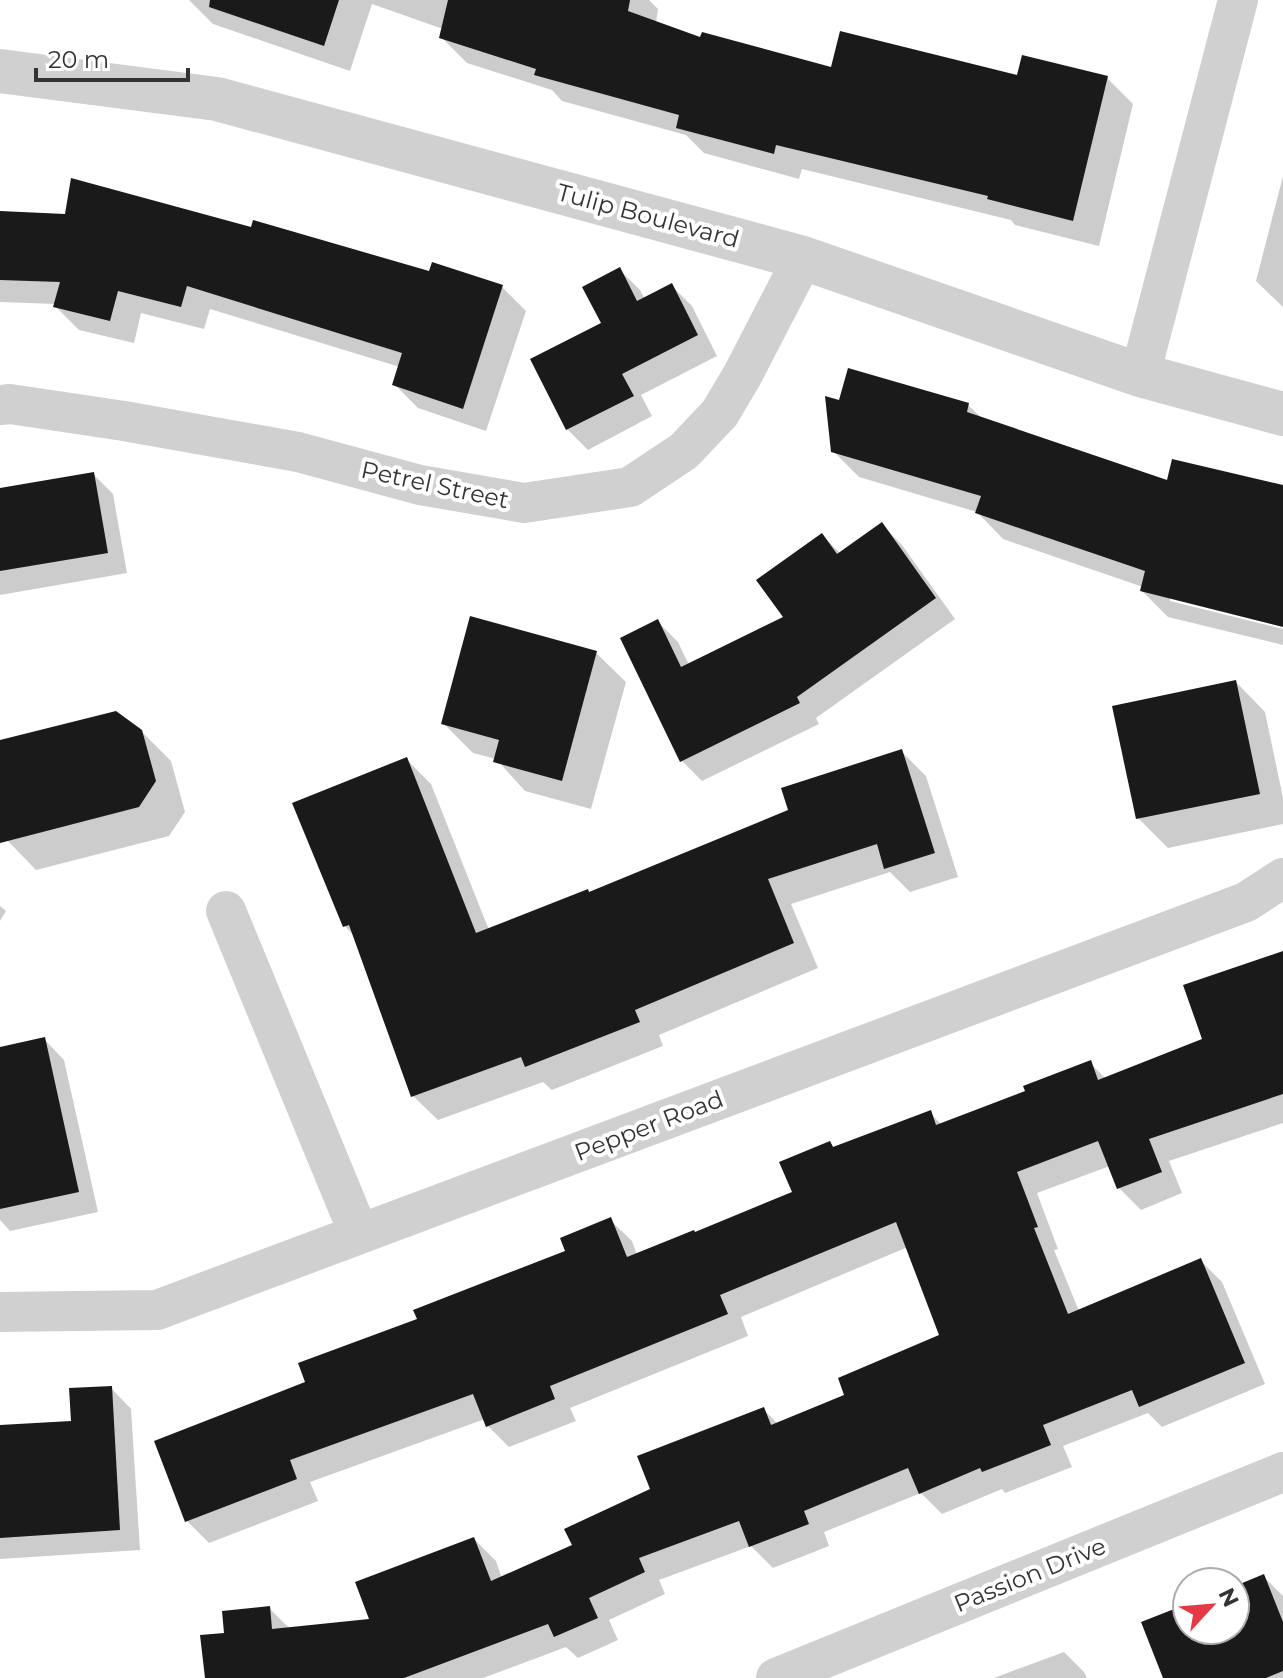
<svg xmlns="http://www.w3.org/2000/svg" width="1283" height="1678" font-family="Montserrat,sans-serif">
<style>
.shadow{fill:#0003}
.building{fill:#1a1a1a}
.lines{fill:none;stroke-linecap:round;stroke-linejoin:round}
.minor{stroke:#d0d0d0;stroke-width:40}
.tertiary{stroke:#d0d0d0;stroke-width:44}
.labels{text-anchor:middle;stroke-width:8;stroke-linejoin:round;paint-order:stroke}
.street-label{font-size:24px;fill:#333;stroke:#fff}
</style>
<rect width="100%" height="100%" fill="#fff"/>
<path class="shadow" d="M 189,0 L 649,0 L 658,9 L 656,23 L 702,39 L 832,69 L 1107,78 L 1133,104 L 1099,246 L 1015,225 L 1011,220 L 802,169 L 799,179 L 704,153 L 686,135 L 562,101 L 552,90 L 467,63 L 441,37 L 443,29 L 372,4 L 350,71 L 213,24 Z
M 1283,176 L 1283,307 L 1256,281 Z
M 0,213 L 430,274 L 434,264 L 502,287 L 526,311 L 486,431 L 418,408 L 394,384 L 400,367 L 210,309 L 204,329 L 141,313 L 134,343 L 79,330 L 56,307 L 56,304 L 0,302 Z
M 620,270 L 640,290 L 645,299 L 671,285 L 692,306 L 717,356 L 641,395 L 652,416 L 588,450 L 567,429 Z
M 841,402 L 968,405 L 983,419 L 1168,483 L 1283,487 L 1283,625 L 1170,596 L 1170,601 L 1283,629 L 1283,645 L 1168,617 L 1142,591 L 1143,587 L 1003,539 L 977,512 L 859,477 L 833,451 Z
M 93,474 L 113,494 L 127,573 L 0,595 L 0,490 Z
M 882,525 L 902,545 L 955,619 L 816,718 L 819,724 L 702,781 L 682,761 L 658,622 L 678,642 L 689,665 L 786,618 L 822,535 L 841,554 Z
M 596,653 L 626,682 L 591,809 L 525,791 L 496,759 L 473,753 L 443,723 Z
M 1236,682 L 1265,712 L 1283,798 L 1283,824 L 1168,848 L 1138,818 Z
M 141,731 L 171,761 L 185,812 L 169,836 L 36,870 L 7,840 L 0,814 L 0,742 Z
M 901,751 L 926,776 L 958,877 L 910,892 L 890,872 L 791,904 L 818,968 L 659,1035 L 663,1046 L 552,1090 L 543,1082 L 438,1120 L 413,1096 L 355,937 L 345,926 L 406,759 L 431,784 L 489,930 L 590,894 L 790,811 Z
M 0,906 L 6,911 L 0,921 Z
M 1283,953 L 1283,1123 L 1169,1161 L 1182,1193 L 1141,1210 L 1119,1188 L 1110,1166 L 1037,1193 L 1058,1249 L 1054,1250 L 1079,1311 L 1200,1260 L 1222,1282 L 1265,1384 L 1162,1427 L 1148,1413 L 1063,1446 L 1072,1467 L 1005,1493 L 1002,1489 L 942,1514 L 921,1493 L 824,1532 L 829,1546 L 773,1568 L 751,1546 L 659,1580 L 665,1594 L 609,1620 L 618,1640 L 578,1658 L 566,1647 L 483,1678 L 207,1678 L 226,1635 L 269,1608 L 290,1629 L 372,1621 L 474,1539 L 496,1561 L 502,1579 L 574,1546 L 763,1409 L 778,1424 L 847,1396 L 942,1336 L 908,1247 L 741,1317 L 748,1336 L 570,1408 L 576,1421 L 509,1447 L 488,1426 L 485,1419 L 310,1482 L 318,1501 L 209,1543 L 187,1521 L 307,1383 L 419,1320 L 567,1252 L 610,1220 L 632,1241 L 637,1255 L 696,1234 L 795,1193 L 830,1143 L 835,1148 L 930,1113 L 942,1125 L 1028,1092 L 1090,1063 L 1106,1079 L 1205,1040 Z
M 44,1039 L 64,1060 L 98,1212 L 10,1231 L 0,1220 L 0,1049 Z
M 111,1388 L 131,1409 L 140,1550 L 0,1559 L 0,1427 L 73,1423 Z
M 1264,1577 L 1283,1596 L 1283,1678 L 1165,1678 L 1187,1606 L 1187,1630 L 1235,1630 L 1235,1588 Z
M 1064,1652 L 1084,1672 L 1087,1678 L 994,1678 Z"/>
<path class="building" d="M 210,0 L 339,0 L 324,46 L 209,7 Z
M 448,0 L 630,0 L 628,11 L 700,37 L 702,32 L 831,67 L 840,31 L 1017,75 L 1022,55 L 1108,76 L 1073,221 L 987,199 L 988,196 L 776,145 L 774,154 L 676,128 L 679,115 L 534,75 L 536,69 L 439,38 Z
M 71,178 L 251,227 L 253,220 L 429,271 L 432,262 L 503,285 L 463,409 L 392,385 L 402,353 L 187,286 L 181,307 L 118,291 L 110,321 L 53,307 L 60,282 L 0,280 L 0,211 L 65,214 Z
M 620,267 L 637,301 L 672,283 L 698,335 L 622,374 L 634,396 L 566,430 L 530,359 L 601,323 L 582,287 Z
M 848,368 L 969,403 L 967,412 L 1167,480 L 1172,459 L 1283,485 L 1283,627 L 1140,591 L 1145,571 L 975,513 L 981,496 L 831,452 L 825,396 L 839,400 Z
M 94,472 L 108,553 L 0,571 L 0,488 Z
M 882,522 L 936,598 L 797,697 L 800,703 L 680,762 L 620,638 L 658,619 L 681,667 L 783,617 L 756,580 L 822,533 L 837,554 Z
M 470,616 L 597,651 L 562,781 L 493,762 L 499,740 L 441,724 Z
M 1236,680 L 1260,794 L 1136,819 L 1112,706 Z
M 116,711 L 142,730 L 156,781 L 139,807 L 0,843 L 0,740 Z
M 902,749 L 935,853 L 884,869 L 877,844 L 768,879 L 794,943 L 635,1010 L 640,1022 L 525,1067 L 521,1057 L 411,1097 L 349,925 L 343,927 L 292,803 L 407,757 L 476,933 L 588,889 L 589,892 L 788,810 L 781,788 Z
M 1283,951 L 1283,1094 L 1149,1139 L 1162,1172 L 1117,1189 L 1098,1141 L 1017,1172 L 1038,1227 L 1034,1228 L 1068,1314 L 1201,1258 L 1245,1363 L 1139,1407 L 1132,1390 L 1043,1425 L 1051,1445 L 982,1472 L 980,1468 L 919,1494 L 908,1468 L 804,1511 L 809,1524 L 749,1547 L 739,1521 L 639,1558 L 645,1572 L 589,1598 L 598,1618 L 554,1637 L 548,1624 L 404,1678 L 205,1678 L 200,1635 L 224,1633 L 222,1611 L 270,1606 L 272,1629 L 369,1619 L 355,1582 L 474,1537 L 491,1581 L 572,1545 L 564,1529 L 650,1489 L 637,1456 L 764,1407 L 771,1425 L 844,1395 L 838,1378 L 939,1335 L 896,1222 L 720,1295 L 728,1314 L 550,1386 L 555,1399 L 486,1427 L 473,1394 L 290,1460 L 297,1479 L 185,1522 L 154,1441 L 305,1382 L 298,1363 L 417,1319 L 413,1310 L 565,1251 L 560,1238 L 611,1217 L 627,1257 L 694,1230 L 695,1232 L 792,1192 L 779,1162 L 830,1141 L 833,1147 L 931,1110 L 936,1125 L 1025,1091 L 1023,1086 L 1091,1060 L 1098,1080 L 1202,1039 L 1183,985 Z
M 45,1037 L 79,1192 L 0,1209 L 0,1047 Z
M 112,1386 L 120,1530 L 0,1538 L 0,1425 L 71,1421 L 69,1388 Z
M 1264,1574 L 1283,1622 L 1283,1671 L 1266,1678 L 1163,1678 L 1141,1622 L 1187,1604 L 1187,1630 L 1235,1630 L 1235,1586 Z"/>
<g class="lines">
<path class="minor" d="M 1140,375 L 1238,0
M 0,405 L 10,404 L 124,421 L 298,452 L 420,485 L 524,503 L 630,487 L 684,451 L 720,413 L 743,374 L 803,258
M 226,911 L 359,1234
M 0,1312 L 157,1310 L 1246,902 L 1283,878
M 776,1678 L 1283,1472"/>
<path class="tertiary" d="M 0,71 L 217,99 L 803,258 L 1140,375 L 1283,414"/>
</g>
<g class="labels">
<g class="street-label">
<text transform="translate(648 216) rotate(15)" y="8">Tulip Boulevard</text>
<text transform="translate(435 485) rotate(12)" y="8">Petrel Street</text>
<text transform="translate(649 1126) rotate(-21)" y="8">Pepper Road</text>
<text transform="translate(1030 1575) rotate(-22)" y="8">Passion Drive</text>
</g>
</g>
<g transform="translate(1211 1606) rotate(64)"><circle r="38" fill="#ffffff" stroke="#adadad" stroke-width="2"/>
<path d="M0-6L14 30L0 20L-14 30Z" fill="#e63946"/>
<text y="-12" font-size="22" font-weight="bold" text-anchor="middle" fill="#333333">N</text>
</g>
<path d="M36 68v12h152v-12" fill="none" stroke="#333333" stroke-width="4"/>
<text x="48" y="68" font-size="24" fill="#333333" stroke="#ffffff" stroke-width="6" paint-order="stroke">20 m</text>
</svg>
